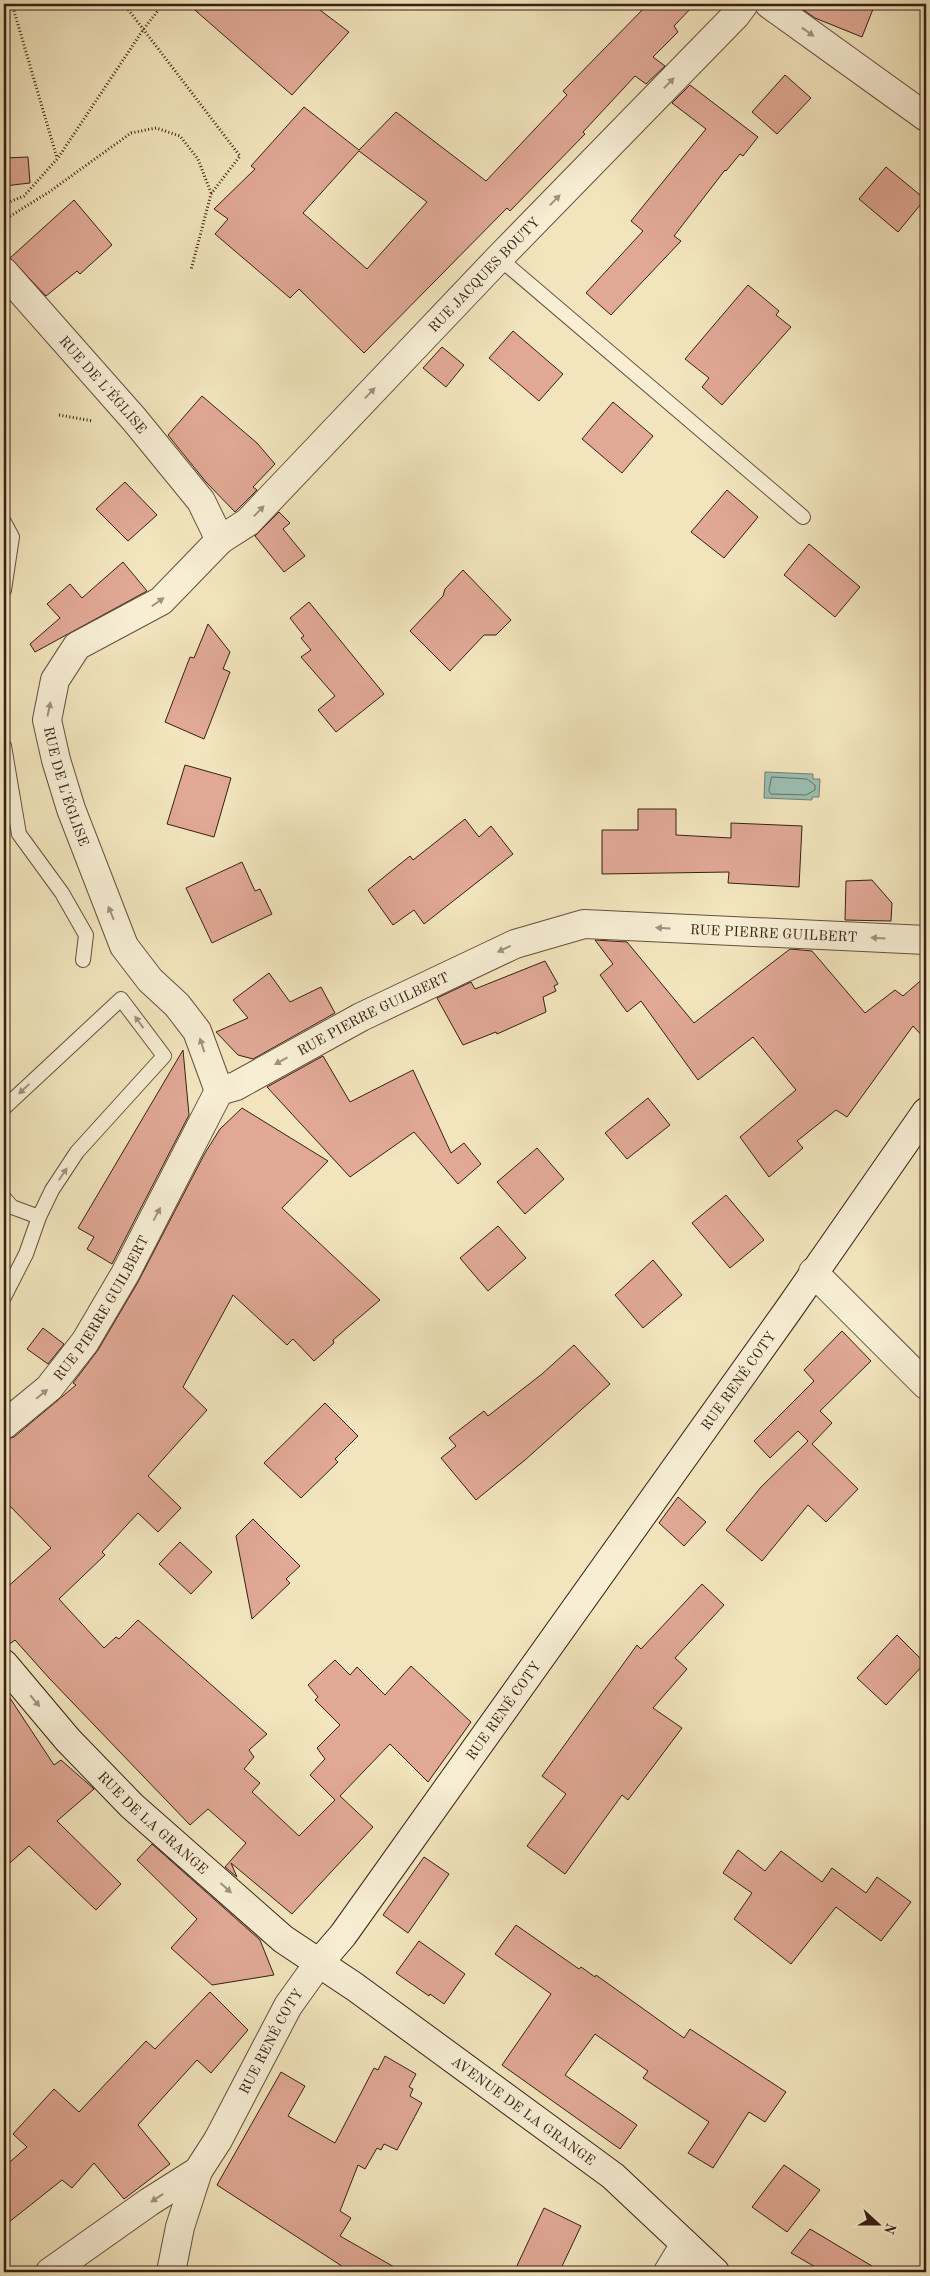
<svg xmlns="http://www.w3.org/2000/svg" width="930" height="2276" font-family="'Old Standard TT',serif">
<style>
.water{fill:#9bbfb2;stroke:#737f73}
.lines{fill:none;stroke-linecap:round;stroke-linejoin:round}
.shore{stroke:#696f64;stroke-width:1}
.building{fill:#e0a895;stroke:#371f15;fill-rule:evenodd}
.lane-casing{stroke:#66503f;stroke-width:16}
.street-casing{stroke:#66503f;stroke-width:30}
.secondary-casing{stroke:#371f15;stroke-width:30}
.path{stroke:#371f15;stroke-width:3;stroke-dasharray:1 2.5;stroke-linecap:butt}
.lane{stroke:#f7eed4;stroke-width:14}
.street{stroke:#f7eed4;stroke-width:28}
.secondary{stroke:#f7eed4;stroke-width:28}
.oneway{fill:#a1917e}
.labels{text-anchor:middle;stroke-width:4;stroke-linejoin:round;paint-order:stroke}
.street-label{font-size:14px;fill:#371f15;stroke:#f7eed4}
</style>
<rect width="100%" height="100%" fill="#f2e5bd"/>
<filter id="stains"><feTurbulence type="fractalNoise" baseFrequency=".004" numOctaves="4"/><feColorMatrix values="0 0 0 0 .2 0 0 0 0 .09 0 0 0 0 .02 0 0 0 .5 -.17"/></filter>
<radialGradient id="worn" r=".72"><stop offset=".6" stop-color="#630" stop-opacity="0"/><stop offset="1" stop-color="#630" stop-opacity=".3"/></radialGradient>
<path class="water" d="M 765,772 L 813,774 L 813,779 L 820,779 L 819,797 L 812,797 L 812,800 L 764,798 Z"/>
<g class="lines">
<path class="shore" d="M 772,777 L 807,779 L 815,785 L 815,790 L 806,795 L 771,794 L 769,791 Z"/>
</g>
<path class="building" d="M 188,4 L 312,4 L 349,32 L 292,95 Z
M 648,4 L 695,4 L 674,26 L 678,32 L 653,57 L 665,66 L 646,84 L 635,76 L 583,132 L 585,134 L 510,211 L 507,208 L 364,353 L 299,289 L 290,298 L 215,234 L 228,219 L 214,209 L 255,169 L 251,166 L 304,107 L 359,150 L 396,112 L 486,181 L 567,95 L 563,91 ZM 359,151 L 427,202 L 367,269 L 303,213 Z
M 795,4 L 875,4 L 862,37 L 815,18 Z
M 785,75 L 811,98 L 777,134 L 752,112 Z
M 690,85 L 758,137 L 743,156 L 740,154 L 726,171 L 725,170 L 674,236 L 681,241 L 611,315 L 586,293 L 643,231 L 631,221 L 706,129 L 672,103 Z
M 28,157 L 30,183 L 4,186 L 4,158 Z
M 886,167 L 925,199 L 898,232 L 859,199 Z
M 74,200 L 112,245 L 80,274 L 77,271 L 46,296 L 10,258 Z
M 748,285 L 779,311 L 776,315 L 791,327 L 722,405 L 702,387 L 709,378 L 685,359 Z
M 513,331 L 563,374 L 539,401 L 489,358 Z
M 442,347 L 464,365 L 446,387 L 423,368 Z
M 202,396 L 257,443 L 275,464 L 253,487 L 257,490 L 235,512 L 206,482 L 168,435 Z
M 613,402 L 653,436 L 622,473 L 582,439 Z
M 125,482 L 157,515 L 128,541 L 96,509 Z
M 727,490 L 758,517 L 724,558 L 691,532 Z
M 279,512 L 290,523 L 283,529 L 305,556 L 284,572 L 255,536 Z
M 809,544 L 860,587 L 835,617 L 784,575 Z
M 123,562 L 147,591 L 35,652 L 30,644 L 60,618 L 47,604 L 70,584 L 82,598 Z
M 463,570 L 511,620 L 496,635 L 484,635 L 450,671 L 410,631 L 443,596 L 445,589 Z
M 309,602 L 384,694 L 336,732 L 318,710 L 335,696 L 301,657 L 311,650 L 301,638 L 304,636 L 290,618 Z
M 208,624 L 230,652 L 223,669 L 230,672 L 204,739 L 165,722 L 190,657 L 194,658 Z
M 185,765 L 231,778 L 214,837 L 167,824 Z
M 638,809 L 676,809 L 676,835 L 731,838 L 731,823 L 802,826 L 799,887 L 728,883 L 729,872 L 602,874 L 602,830 L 638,830 Z
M 465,819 L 479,837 L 491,826 L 513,854 L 424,924 L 414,910 L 393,925 L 368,890 L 410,856 L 413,860 Z
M 242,862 L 255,891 L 260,889 L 272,914 L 212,943 L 186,888 Z
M 872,880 L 892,903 L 891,921 L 845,920 L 846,881 Z
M 595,940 L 627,942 L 694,1023 L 790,949 L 812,951 L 865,1013 L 895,990 L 903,996 L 926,976 L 926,1040 L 913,1026 L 847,1117 L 836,1110 L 797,1141 L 803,1148 L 769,1177 L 740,1137 L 796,1090 L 753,1037 L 698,1080 L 641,1001 L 627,1012 L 600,975 L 613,964 Z
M 545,961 L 558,984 L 554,986 L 556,991 L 543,997 L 546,1012 L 497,1034 L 496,1032 L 463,1045 L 437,998 L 471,982 L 475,989 Z
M 269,973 L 290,1002 L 321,987 L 335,1013 L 253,1059 L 238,1055 L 216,1032 L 248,1018 L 233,1000 Z
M 183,1050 L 189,1115 L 112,1264 L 87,1249 L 94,1237 L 78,1228 Z
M 323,1056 L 350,1102 L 413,1070 L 451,1153 L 464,1143 L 481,1164 L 458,1184 L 414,1132 L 350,1177 L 267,1087 Z
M 648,1098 L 670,1125 L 627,1159 L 605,1133 Z
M 242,1108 L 328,1161 L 282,1208 L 380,1300 L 333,1340 L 334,1343 L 314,1361 L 293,1339 L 287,1345 L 233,1295 L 183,1387 L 207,1410 L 148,1476 L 181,1508 L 158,1532 L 138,1513 L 102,1552 L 105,1555 L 59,1599 L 104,1648 L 116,1637 L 119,1639 L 138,1620 L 267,1734 L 249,1750 L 254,1757 L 244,1769 L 260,1783 L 252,1792 L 299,1836 L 335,1800 L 310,1775 L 325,1759 L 317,1748 L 340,1725 L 315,1700 L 318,1697 L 308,1685 L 335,1660 L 350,1675 L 357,1667 L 385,1695 L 411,1666 L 471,1722 L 428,1782 L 390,1744 L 340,1796 L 373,1827 L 292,1914 L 231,1863 L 237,1877 L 225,1867 L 246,1843 L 208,1809 L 190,1825 L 49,1678 L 15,1640 L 4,1648 L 4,1590 L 51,1548 L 4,1500 L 4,1440 L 14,1437 L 76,1385 L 73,1383 L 98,1350 L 138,1282 L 205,1153 L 220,1129 Z
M 537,1148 L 564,1179 L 525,1214 L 497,1182 Z
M 726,1195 L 764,1240 L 730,1268 L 692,1223 Z
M 498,1226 L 526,1258 L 488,1291 L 460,1258 Z
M 653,1260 L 682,1295 L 643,1328 L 615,1295 Z
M 43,1328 L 64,1344 L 48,1364 L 27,1349 Z
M 842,1331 L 871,1361 L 820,1411 L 832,1423 L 812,1444 L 858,1489 L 826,1522 L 808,1505 L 762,1561 L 726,1530 L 761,1487 L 808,1441 L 798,1431 L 770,1458 L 754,1441 L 814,1381 L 804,1370 Z
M 574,1345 L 610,1384 L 525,1460 L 476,1500 L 441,1458 L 456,1446 L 449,1438 L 484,1411 L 488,1416 L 542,1374 Z
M 325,1403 L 358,1436 L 335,1459 L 338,1462 L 301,1498 L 264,1463 Z
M 678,1497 L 706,1522 L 684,1546 L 659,1523 Z
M 253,1519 L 300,1566 L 286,1579 L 290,1583 L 252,1619 L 236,1536 Z
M 180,1542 L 212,1572 L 191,1594 L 159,1564 Z
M 702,1584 L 724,1605 L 675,1658 L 687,1669 L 653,1708 L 682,1728 L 628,1800 L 622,1795 L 565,1874 L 527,1846 L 566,1794 L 542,1776 L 637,1645 L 641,1649 Z
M 897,1635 L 925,1663 L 886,1705 L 857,1678 Z
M 4,1689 L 54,1765 L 61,1760 L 94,1789 L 57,1821 L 121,1884 L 96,1910 L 29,1846 L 4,1868 Z
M 152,1844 L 260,1940 L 274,1975 L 212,1985 L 171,1948 L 197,1919 L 137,1860 Z
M 738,1850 L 765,1871 L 781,1851 L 822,1882 L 832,1868 L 866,1893 L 877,1877 L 911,1902 L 881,1941 L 836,1907 L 791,1964 L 734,1919 L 752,1893 L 723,1873 Z
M 424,1857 L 449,1874 L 408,1933 L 383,1915 Z
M 516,1925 L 579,1969 L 581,1967 L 595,1977 L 596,1975 L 684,2038 L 690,2029 L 786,2092 L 765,2122 L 749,2112 L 713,2168 L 688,2153 L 709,2122 L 643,2078 L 648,2071 L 595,2034 L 565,2075 L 637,2125 L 620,2149 L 502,2065 L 551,1994 L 495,1954 Z
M 419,1941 L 465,1974 L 444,2004 L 430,1994 L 429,1996 L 396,1973 Z
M 210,1992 L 248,2030 L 211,2073 L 197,2060 L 138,2125 L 170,2164 L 124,2199 L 94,2163 L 72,2188 L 62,2180 L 4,2226 L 4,2167 L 27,2147 L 13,2134 L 54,2089 L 79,2112 L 146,2041 L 155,2049 Z
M 385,2056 L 416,2074 L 409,2087 L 413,2089 L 410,2096 L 422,2103 L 397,2150 L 384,2144 L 381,2150 L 377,2148 L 365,2169 L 358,2165 L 340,2211 L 351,2218 L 340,2236 L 403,2272 L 351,2272 L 217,2185 L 281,2072 L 305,2086 L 288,2116 L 335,2143 L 374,2068 L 378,2070 Z
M 784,2165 L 820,2190 L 787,2232 L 752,2207 Z
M 544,2208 L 581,2226 L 564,2262 L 559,2272 L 514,2272 Z
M 810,2229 L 882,2272 L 824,2272 L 791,2253 Z"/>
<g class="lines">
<defs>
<path id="lane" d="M 499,258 L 803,517
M 4,522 L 12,537 L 4,590
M 4,746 L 19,834 L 62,893 L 86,935 L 83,960
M 4,1108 L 121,999 L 164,1056 L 77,1152 L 52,1190 L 39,1217 L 26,1254 L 4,1297
M 4,1198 L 12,1207 L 39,1217"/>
<g id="street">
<path d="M 769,4 L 926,117"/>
<path id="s1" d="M 4,272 L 134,419 L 201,501 L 220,540 L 161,601 L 77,646 L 55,680 L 47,720 L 56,760 L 71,809 L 124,946 L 150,980 L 177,1005 L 197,1031 L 219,1091"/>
<path id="s2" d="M 220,540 L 248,522 L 499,258 L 736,15 L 744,4"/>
<path d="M 813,1272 L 926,1385"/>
<path id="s3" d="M 4,1425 L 49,1388 L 85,1342 L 125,1274 L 219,1091 L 236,1086 L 361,1017 L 515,944 L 584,924 L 926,940"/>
<path id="s4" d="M 50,2272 L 149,2202 L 198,2171 L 218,2140 L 288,2006 L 318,1964"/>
<path d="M 171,2272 L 180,2227 L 198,2171"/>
<path d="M 668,2272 L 685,2244"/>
</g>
<g id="secondary">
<path id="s5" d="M 4,1664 L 68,1740 L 132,1806 L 283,1939 L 355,1987 L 613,2176 L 715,2272"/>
<path id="s6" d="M 318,1964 L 343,1935 L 789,1309 L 926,1112"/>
</g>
</defs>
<use href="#lane" class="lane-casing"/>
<use href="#street" class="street-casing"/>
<use href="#secondary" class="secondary-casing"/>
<path class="path" d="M 12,4 L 57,158
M 124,4 L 240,156 L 211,194 L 191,270
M 4,204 L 24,196 L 58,158 L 143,30 L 163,4
M 4,220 L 49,192 L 131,133 L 156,128 L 180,136 L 198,159 L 211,193
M 59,415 L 93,421"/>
<use href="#lane" class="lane"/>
<use href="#street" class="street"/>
<use href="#secondary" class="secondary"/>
</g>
<defs><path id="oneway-solid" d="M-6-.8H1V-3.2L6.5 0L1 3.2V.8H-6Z" transform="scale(1.25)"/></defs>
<g class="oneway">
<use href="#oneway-solid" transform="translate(808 32) rotate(36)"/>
<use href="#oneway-solid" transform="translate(669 83) rotate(-46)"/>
<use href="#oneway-solid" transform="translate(555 200) rotate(-46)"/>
<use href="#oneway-solid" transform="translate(370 393) rotate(-46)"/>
<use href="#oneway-solid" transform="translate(259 511) rotate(-46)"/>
<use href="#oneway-solid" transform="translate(158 602) rotate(-35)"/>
<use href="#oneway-solid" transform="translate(49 709) rotate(-78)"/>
<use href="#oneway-solid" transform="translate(111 913) rotate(-112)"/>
<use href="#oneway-solid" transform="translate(663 928) rotate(-177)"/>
<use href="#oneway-solid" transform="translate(878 938) rotate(-177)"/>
<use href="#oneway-solid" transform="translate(504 949) rotate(155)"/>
<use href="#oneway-solid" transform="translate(139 1022) rotate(-126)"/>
<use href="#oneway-solid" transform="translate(202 1045) rotate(-108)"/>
<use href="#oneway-solid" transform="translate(281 1061) rotate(151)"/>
<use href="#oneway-solid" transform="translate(24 1089) rotate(137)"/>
<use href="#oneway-solid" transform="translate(63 1174) rotate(-56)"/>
<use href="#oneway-solid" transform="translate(157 1214) rotate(-62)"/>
<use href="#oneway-solid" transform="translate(42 1394) rotate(-39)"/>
<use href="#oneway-solid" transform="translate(35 1701) rotate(50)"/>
<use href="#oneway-solid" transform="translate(226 1888) rotate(42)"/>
<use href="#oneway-solid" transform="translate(157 2198) rotate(147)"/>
</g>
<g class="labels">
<g class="street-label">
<text dy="5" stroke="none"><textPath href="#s2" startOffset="375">RUE JACQUES BOUTY</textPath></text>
<text dy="5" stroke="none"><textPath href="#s1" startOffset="150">RUE DE L'ÉGLISE</textPath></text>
<text dy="5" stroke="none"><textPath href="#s1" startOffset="676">RUE DE L'ÉGLISE</textPath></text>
<text dy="5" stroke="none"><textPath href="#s3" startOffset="994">RUE PIERRE GUILBERT</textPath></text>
<text dy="5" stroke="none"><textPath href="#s3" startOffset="574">RUE PIERRE GUILBERT</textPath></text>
<text dy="5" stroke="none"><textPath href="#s3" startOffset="154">RUE PIERRE GUILBERT</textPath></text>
<text dy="5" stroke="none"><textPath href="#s6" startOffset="719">RUE RENÉ COTY</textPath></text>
<text dy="5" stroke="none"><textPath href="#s6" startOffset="314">RUE RENÉ COTY</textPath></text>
<text dy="5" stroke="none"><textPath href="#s5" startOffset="218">RUE DE LA GRANGE</textPath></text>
<text dy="5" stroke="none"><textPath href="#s4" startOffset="328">RUE RENÉ COTY</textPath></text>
<text dy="5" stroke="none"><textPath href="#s5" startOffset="688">AVENUE DE LA GRANGE</textPath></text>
</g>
</g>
<rect width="930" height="2276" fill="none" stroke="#f2e5bd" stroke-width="20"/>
<rect x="5" y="5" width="920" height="2266" fill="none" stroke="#371f15" stroke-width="2.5"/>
<rect x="10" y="10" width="910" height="2256" fill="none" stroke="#371f15"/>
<g transform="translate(878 2224) rotate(111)" stroke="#f7eed4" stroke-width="4" paint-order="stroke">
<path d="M0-4L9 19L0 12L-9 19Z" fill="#371f15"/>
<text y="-8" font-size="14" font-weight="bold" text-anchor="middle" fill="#371f15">N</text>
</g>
<rect width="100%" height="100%" filter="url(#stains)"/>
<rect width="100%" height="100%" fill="url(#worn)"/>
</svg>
